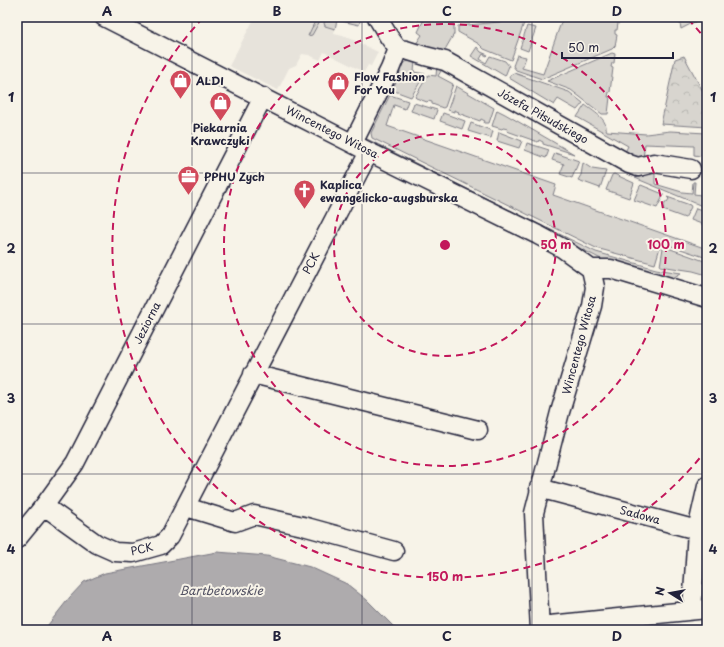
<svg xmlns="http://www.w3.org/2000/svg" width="724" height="647" font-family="'Playpen Sans',sans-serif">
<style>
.built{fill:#e7e3db}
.grass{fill:#d8d5cf;stroke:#7d7c85}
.forest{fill:url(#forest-crowns);stroke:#7d7c85}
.garden{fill:url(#garden-furrows);stroke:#7d7c85}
.water{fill:#aeabad;stroke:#76747f}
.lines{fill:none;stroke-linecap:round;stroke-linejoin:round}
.minor-casing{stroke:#22223b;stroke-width:21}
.minor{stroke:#f7f3e8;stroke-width:18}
.grid{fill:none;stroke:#22223b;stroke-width:1;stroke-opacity:0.55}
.ring{fill:none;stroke:#c2185b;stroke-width:2;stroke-dasharray:7 5}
.labels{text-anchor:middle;stroke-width:4;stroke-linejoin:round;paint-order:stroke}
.poi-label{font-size:11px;font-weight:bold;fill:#22223b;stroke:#f7f3e8;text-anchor:start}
.street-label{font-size:11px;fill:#22223b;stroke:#f7f3e8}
.water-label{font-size:12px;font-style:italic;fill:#535263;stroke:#f7f3e8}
.centre{fill:#c2185b;stroke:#f7f3e8;stroke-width:2}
.ring-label{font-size:12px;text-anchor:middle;font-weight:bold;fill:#c2185b;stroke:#f7f3e8;stroke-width:4;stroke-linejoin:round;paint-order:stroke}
.neatline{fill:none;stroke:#22223b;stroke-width:1.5}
.grid-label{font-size:13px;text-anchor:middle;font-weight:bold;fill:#22223b}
</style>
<defs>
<pattern id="forest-crowns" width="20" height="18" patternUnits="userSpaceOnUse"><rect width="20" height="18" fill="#d8d5cf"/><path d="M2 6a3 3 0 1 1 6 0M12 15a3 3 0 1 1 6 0" fill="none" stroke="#b9b7b3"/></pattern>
<pattern id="garden-furrows" width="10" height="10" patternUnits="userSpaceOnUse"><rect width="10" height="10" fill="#d8d5cf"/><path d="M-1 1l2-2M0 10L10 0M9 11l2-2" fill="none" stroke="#b9b7b3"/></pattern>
</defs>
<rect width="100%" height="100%" fill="#f7f3e8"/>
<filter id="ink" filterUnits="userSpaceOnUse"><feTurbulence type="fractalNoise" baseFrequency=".025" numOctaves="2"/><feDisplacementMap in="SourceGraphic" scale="8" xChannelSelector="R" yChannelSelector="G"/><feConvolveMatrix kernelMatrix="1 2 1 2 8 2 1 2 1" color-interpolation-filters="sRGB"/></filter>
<g filter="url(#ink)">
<path class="built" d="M 255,17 L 338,17 L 334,34 L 347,37 L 378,52 L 371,66 L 368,65 L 364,72 L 324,52 L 320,60 L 309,55 L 302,54 L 296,65 L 289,68 L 278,90 L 229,66 Z"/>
<path class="grass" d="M 327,17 L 361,17 L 359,25 L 337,20 L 335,29 L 325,26 L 324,23 Z
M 425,17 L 434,17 L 454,24 L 454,34 L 443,53 L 416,44 L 422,35 L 418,32 Z
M 444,17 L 456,17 L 459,18 L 459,17 L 503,17 L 502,18 L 459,22 Z
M 563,17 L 619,17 L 617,30 L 615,30 L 615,34 L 617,35 L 615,46 L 612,49 L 542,79 L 516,70 L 513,66 L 517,55 L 526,57 L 522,68 L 543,74 Z
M 679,17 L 704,17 L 681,29 Z
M 520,20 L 524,23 L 511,60 L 484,49 L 479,44 L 458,32 L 458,26 Z
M 527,26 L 536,28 L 528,51 L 520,48 Z
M 477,47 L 481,52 L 488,55 L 487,56 L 483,54 L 480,59 L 486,63 L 490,56 L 505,61 L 509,66 L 505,76 L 471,56 Z
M 612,53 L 615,54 L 614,63 L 612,63 L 611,67 L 613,68 L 610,92 L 609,92 L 608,97 L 610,97 L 608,114 L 602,114 L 571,90 L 547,81 Z
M 408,61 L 415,61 L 414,72 L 425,74 L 411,97 L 392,90 L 400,74 L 397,72 L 402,64 Z
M 437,65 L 444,66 L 438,76 L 453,84 L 445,107 L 443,108 L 432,104 L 432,102 L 428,101 L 427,102 L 416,98 L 415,97 L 428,75 L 436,76 Z
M 514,73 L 569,92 L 583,103 L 577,110 L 558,99 L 554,105 L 509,78 L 510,75 Z
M 456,86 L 494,108 L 489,123 L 484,123 L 485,121 L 481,119 L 480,121 L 458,113 L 459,112 L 454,110 L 454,112 L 448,110 L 448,109 Z
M 390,95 L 408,101 L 405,109 L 394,105 L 387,126 L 556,185 L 553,195 L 707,249 L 707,258 L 663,243 L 661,244 L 655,264 L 596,248 L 372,138 L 371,133 Z
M 414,103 L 437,110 L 434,119 L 411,111 Z
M 585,105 C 593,111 607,119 606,129 L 607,131 L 646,134 L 670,131 L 706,133 L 707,134 L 707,148 L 700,156 L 694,155 L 694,146 L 645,144 L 643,158 L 623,156 L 628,146 L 577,117 Z
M 497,110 L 505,114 L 574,154 L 543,144 L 543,142 L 539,140 L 538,142 L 507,131 L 508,129 L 503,128 L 502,129 L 492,126 Z
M 443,113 L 465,121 L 462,129 L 440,121 Z
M 471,123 L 493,131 L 491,138 L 468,131 Z
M 499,132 L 522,141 L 519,148 L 497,141 Z
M 365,138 L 538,224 L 537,227 L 367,142 Z
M 527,143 L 549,150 L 546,158 L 525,150 Z
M 555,153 L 579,161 L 572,178 L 560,174 L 564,164 L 552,160 Z
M 583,163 L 592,169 L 606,171 L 600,188 L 578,180 L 581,175 Z
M 648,172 L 655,174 L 655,184 L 682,192 L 692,193 L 693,182 L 695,182 L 694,194 L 707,196 L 707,208 L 635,178 L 643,176 Z
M 614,174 L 634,183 L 629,198 L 606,190 L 612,175 Z
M 641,185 L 663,194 L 663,196 L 657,208 L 634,200 L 640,186 Z
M 667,197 L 690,205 L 691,207 L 685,218 L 663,210 L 665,202 L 667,202 L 669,199 Z
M 696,208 L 707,212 L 707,226 L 691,220 Z
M 547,228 L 596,252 L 656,269 L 681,273 L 669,280 L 601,259 L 546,231 Z
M 665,247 L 707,262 L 707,275 L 693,271 L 660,266 L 663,248 Z"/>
<path class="forest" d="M 684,56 L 707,99 L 707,127 L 661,124 L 675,59 Z"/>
<path class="garden" d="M 317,17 L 322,17 L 312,35 L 308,36 Z"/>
<path class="water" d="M 217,552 L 267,556 L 310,567 L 347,584 L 367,600 L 397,630 L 44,630 L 70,597 L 84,582 L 105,573 Z"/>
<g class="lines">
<defs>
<path id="minor" d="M 104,17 L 369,152 L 538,235 L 562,248 L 591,269 L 595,287 L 592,306 L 560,412 L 534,513 L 540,630
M 377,17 L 389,37 L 398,49 L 406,50 L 425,56 L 445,61 L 629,164 L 638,167 L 654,163 L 691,169
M 353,143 L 390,69 L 398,49
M 591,269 L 611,269 L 707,298
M 253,374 L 478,430
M 539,488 L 697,530
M 44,506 L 97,544 L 115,552 L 133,553 L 161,545 L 170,536 L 369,152
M 186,507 L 235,522 L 254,515 L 303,526 L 394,551
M 17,539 L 44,506 L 75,463 L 263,97
M 692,610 L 697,530 L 707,486
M 540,626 L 707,609"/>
</defs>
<use href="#minor" class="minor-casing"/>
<use href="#minor" class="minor"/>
</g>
</g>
<path class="grid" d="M 192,17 L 192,630M 362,17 L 362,630M 532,17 L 532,630M 17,173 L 707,173M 17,324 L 707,324M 17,474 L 707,474"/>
<g class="ring">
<circle cx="445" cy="245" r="111"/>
<circle cx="445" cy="245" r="221"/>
<path d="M707 449A332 332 0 1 1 202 19M688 19A332 332 0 0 1 707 41"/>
</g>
<defs>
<symbol id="shop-pin" viewBox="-11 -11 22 30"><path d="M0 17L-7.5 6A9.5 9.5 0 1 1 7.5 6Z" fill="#d1495b" stroke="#f7f3e8"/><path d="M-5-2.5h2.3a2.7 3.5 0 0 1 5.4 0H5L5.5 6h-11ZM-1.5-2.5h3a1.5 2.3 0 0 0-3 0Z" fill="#fff"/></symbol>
<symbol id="office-pin" viewBox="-11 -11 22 30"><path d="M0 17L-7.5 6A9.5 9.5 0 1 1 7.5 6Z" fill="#d1495b" stroke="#f7f3e8"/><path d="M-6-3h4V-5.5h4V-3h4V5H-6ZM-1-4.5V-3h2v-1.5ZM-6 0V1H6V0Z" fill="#fff"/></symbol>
<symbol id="church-pin" viewBox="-11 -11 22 30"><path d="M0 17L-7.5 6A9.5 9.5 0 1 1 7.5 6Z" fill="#d1495b" stroke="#f7f3e8"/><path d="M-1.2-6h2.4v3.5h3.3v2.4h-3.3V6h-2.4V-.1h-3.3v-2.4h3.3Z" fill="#fff"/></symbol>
</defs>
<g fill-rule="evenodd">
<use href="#shop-pin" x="168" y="68" width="25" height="34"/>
<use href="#shop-pin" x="326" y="70" width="25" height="34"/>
<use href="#shop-pin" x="208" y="90" width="25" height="34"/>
<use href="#office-pin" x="176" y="164" width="25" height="34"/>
<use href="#church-pin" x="292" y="178" width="25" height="34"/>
</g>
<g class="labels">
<g class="poi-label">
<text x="354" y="81">Flow Fashion<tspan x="354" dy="13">For You</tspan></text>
<text x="196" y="85">ALDI</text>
<text x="220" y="132" text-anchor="middle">Piekarnia<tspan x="220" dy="13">Krawczyki</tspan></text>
<text x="204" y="181">PPHU Zych</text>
<text x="320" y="189">Kaplica<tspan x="320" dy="13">ewangelicko-augsburska</tspan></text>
</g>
<g class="street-label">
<text transform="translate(543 116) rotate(29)" y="4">Józefa Piłsudskiego</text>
<text transform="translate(332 132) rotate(27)" y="4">Wincentego Witosa</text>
<text transform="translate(311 263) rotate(-62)" y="4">PCK</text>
<text transform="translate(147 323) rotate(-63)" y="4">Jeziorna</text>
<text transform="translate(579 345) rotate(-75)" y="4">Wincentego Witosa</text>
<text transform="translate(640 515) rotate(15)" y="4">Sadowa</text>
<text transform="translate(142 549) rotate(-13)" y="4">PCK</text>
</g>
<g class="water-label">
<text x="221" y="595">Bartbetowskie</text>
</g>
</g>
<circle cx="445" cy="245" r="6" class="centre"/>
<g class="ring-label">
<text x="556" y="249">50 m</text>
<text x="666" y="249">100 m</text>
<text x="445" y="581">150 m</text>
</g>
<rect width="724" height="647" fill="none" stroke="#f7f3e8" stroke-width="44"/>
<g transform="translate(670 593) rotate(281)" stroke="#f7f3e8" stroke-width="3" paint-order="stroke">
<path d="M0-3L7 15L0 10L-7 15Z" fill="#22223b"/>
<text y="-6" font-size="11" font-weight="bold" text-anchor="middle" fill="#22223b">N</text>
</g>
<path d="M562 52v6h111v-6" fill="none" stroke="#22223b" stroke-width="2"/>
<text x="568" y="52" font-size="12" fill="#22223b" stroke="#f7f3e8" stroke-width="3" paint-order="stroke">50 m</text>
<rect x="22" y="22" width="680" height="603" class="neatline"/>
<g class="grid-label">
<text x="107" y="16">A</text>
<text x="277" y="16">B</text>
<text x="447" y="16">C</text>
<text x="617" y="16">D</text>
<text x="11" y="102">1</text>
<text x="713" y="102">1</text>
<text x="11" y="253">2</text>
<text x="713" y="253">2</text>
<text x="11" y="403">3</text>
<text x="713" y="403">3</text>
<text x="11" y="554">4</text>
<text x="713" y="554">4</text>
<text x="107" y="641">A</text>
<text x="277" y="641">B</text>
<text x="447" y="641">C</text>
<text x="617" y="641">D</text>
</g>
</svg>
